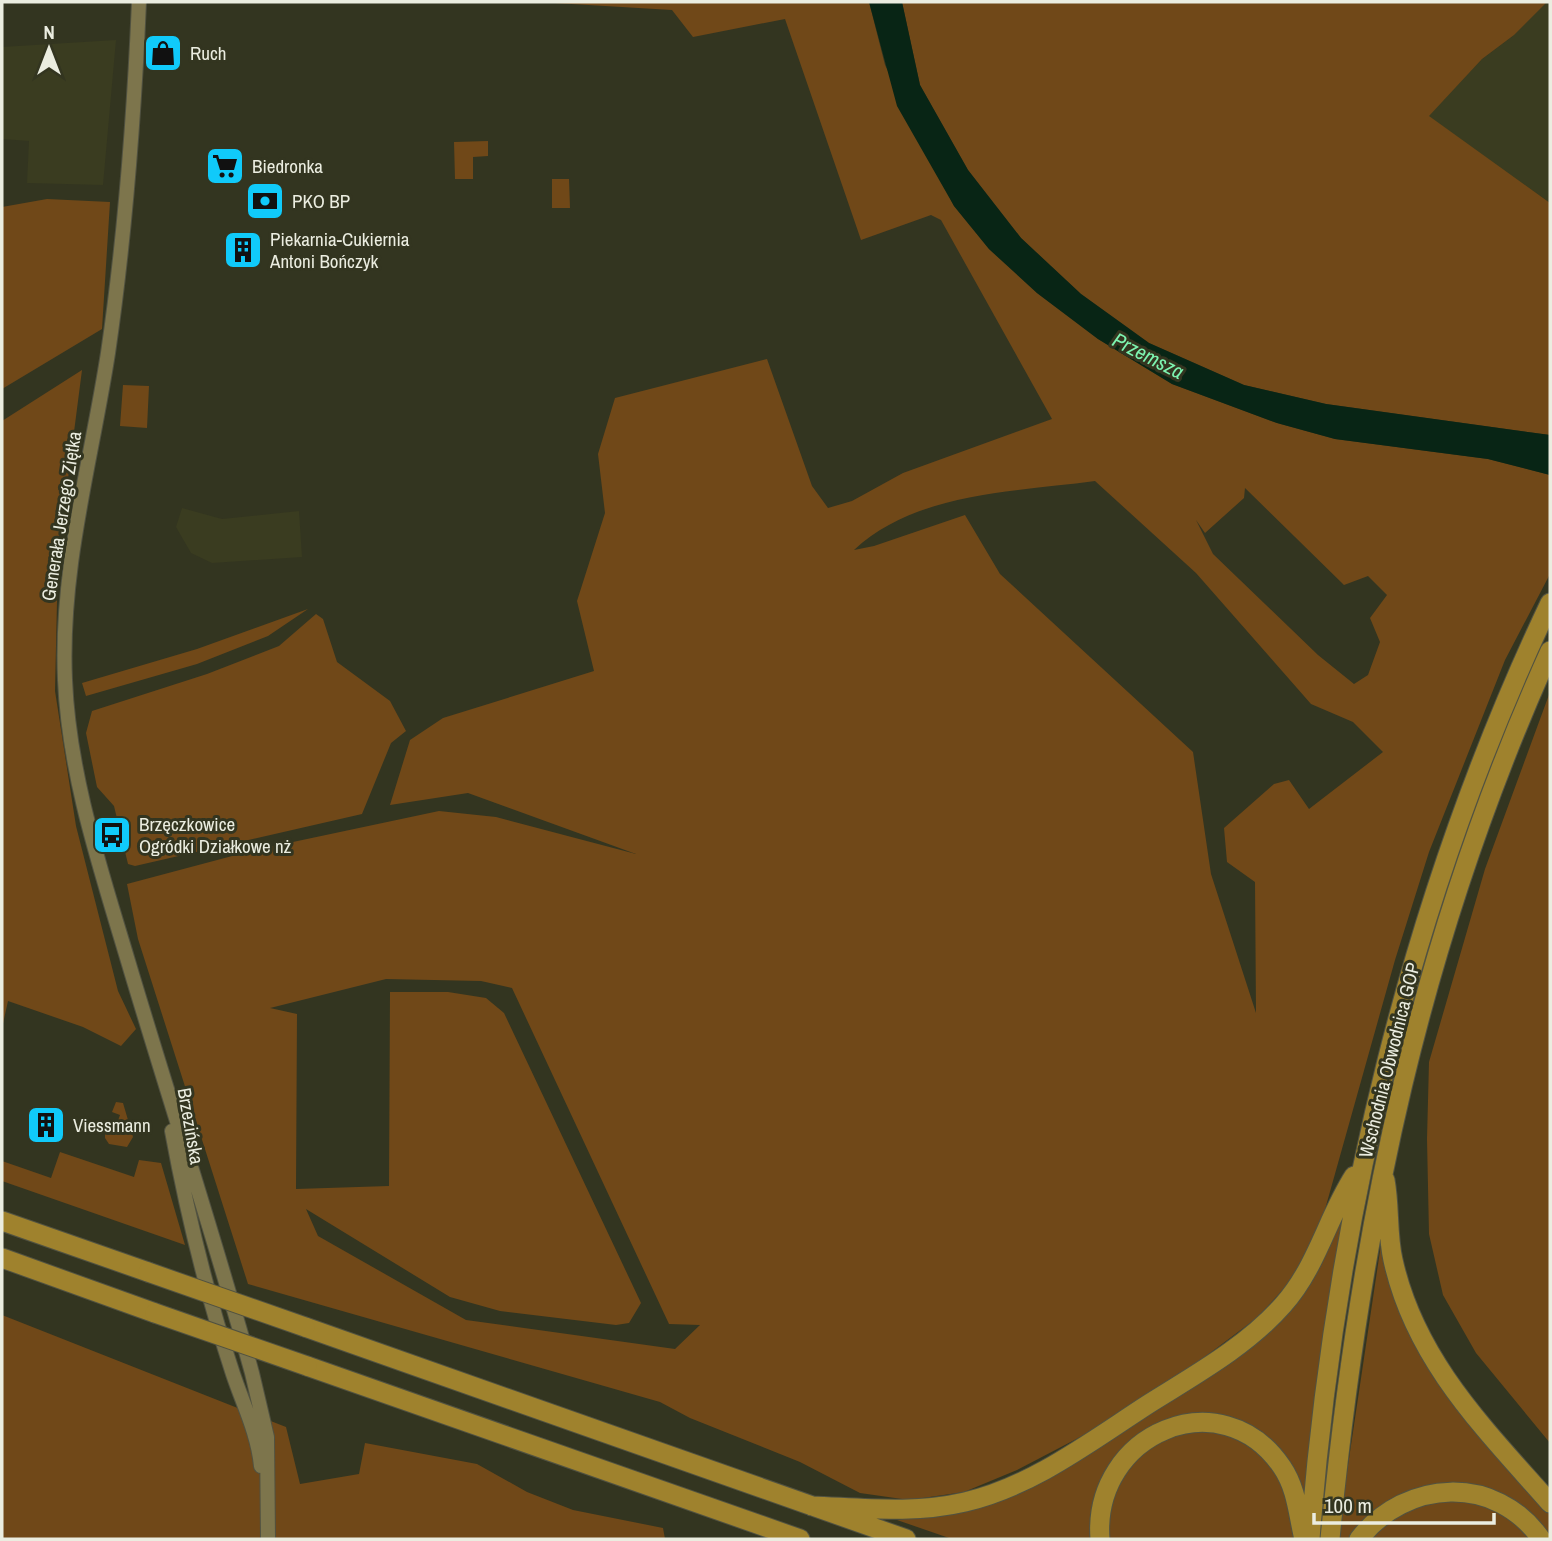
<svg xmlns="http://www.w3.org/2000/svg" width="1552" height="1541" font-family="'Archivo Narrow',sans-serif">
<style>
.built{fill:#3a3c20}
.green{fill:#704818;fill-rule:evenodd}
.water{fill:#082515}
.lines{fill:none;stroke-linecap:round;stroke-linejoin:round}
.secondary-casing{stroke:#515241;stroke-width:16}
.highway-casing{stroke:#515241;stroke-width:21}
.secondary{stroke:#7d754c;stroke-width:14}
.highway{stroke:#9f822d;stroke-width:19}
.highway-bridge-casing{stroke:#515241;stroke-width:21;stroke-linecap:butt}
.highway-bridge{stroke:#9f822d;stroke-width:19}
.labels{text-anchor:middle;stroke-width:6;stroke-linejoin:round;paint-order:stroke}
.poi-label{font-size:19px;fill:#ebede0;stroke:#333520;text-anchor:start}
.street-label{font-size:19px;fill:#ebede0;stroke:#333520}
.water-label{font-size:21px;font-style:italic;fill:#7df4b0;stroke:#333520}
</style>
<rect width="100%" height="100%" fill="#333520"/>
<path class="built" d="M 1547,2 L 1550,2 L 1550,203 L 1428,116 L 1482,59 L 1514,35 Z
M 116,40 L 103,185 L 27,183 L 29,141 L 2,139 L 2,47 Z
M 182,508 L 222,519 L 299,511 L 302,557 L 212,563 L 191,553 L 176,527 Z"/>
<path class="green" d="M 538,2 L 869,2 L 885,65 L 954,206 L 989,249 L 1037,293 L 1098,339 L 1172,384 L 1277,423 L 1335,439 L 1488,459 L 1550,475 L 1550,574 L 1505,660 L 1429,852 L 1395,960 L 1317,1238 L 1286,1286 L 1258,1317 L 1198,1362 L 1084,1435 L 1017,1470 L 964,1492 L 909,1500 L 860,1493 L 800,1462 L 690,1418 L 660,1402 L 248,1284 L 138,939 L 127,884 L 251,851 L 439,811 L 496,817 L 636,854 L 468,793 L 390,805 L 410,740 L 443,718 L 594,671 L 577,601 L 605,513 L 598,454 L 615,398 L 767,359 L 812,486 L 828,508 L 852,501 L 903,473 L 1052,419 L 941,220 L 931,215 L 861,240 L 785,19 L 693,37 L 672,10 ZM 1095,481 L 1196,573 L 1311,704 L 1353,722 L 1383,752 L 1309,809 L 1289,780 L 1274,784 L 1224,828 L 1227,862 L 1255,882 L 1256,1013 L 1211,874 L 1193,752 L 1000,574 L 965,515 L 874,546 L 854,550 C 916,492 1015,492 1095,481 ZM 1245,488 L 1344,585 L 1368,576 L 1387,595 L 1370,618 L 1380,642 L 1368,675 L 1354,684 L 1318,655 L 1213,554 L 1196,520 L 1205,533 L 1244,498 ZM 386,979 L 481,981 L 512,988 L 669,1324 L 700,1325 L 675,1349 L 466,1320 L 318,1236 L 306,1209 L 450,1297 L 500,1311 L 616,1325 L 629,1323 L 641,1303 L 504,1013 L 486,998 L 448,992 L 390,992 L 389,1186 L 296,1189 L 297,1014 L 270,1008 Z
M 902,2 L 1547,2 L 1514,35 L 1482,59 L 1429,116 L 1550,203 L 1550,435 L 1326,404 L 1244,385 L 1149,343 L 1081,294 L 1021,238 L 968,170 L 920,85 Z
M 488,141 L 488,156 L 473,157 L 473,179 L 455,179 L 454,142 Z
M 552,179 L 569,179 L 570,208 L 552,208 Z
M 47,199 L 110,202 L 102,329 L 2,389 L 2,207 Z
M 82,370 L 58,556 L 55,691 L 76,826 L 118,991 L 136,1029 L 121,1046 L 83,1027 L 8,1001 L 2,1028 L 2,421 Z
M 123,385 L 149,386 L 147,428 L 120,426 Z
M 308,609 L 268,636 L 197,664 L 86,696 L 82,683 L 197,649 Z
M 316,614 L 323,619 L 337,662 L 390,701 L 406,731 L 391,743 L 362,814 L 135,866 L 128,864 L 114,806 L 97,787 L 86,733 L 92,711 L 207,674 L 279,646 Z
M 1550,692 L 1550,1443 L 1476,1353 L 1443,1295 L 1429,1234 L 1427,1139 L 1429,1062 L 1485,869 Z
M 116,1102 L 123,1103 L 133,1137 L 127,1147 L 109,1144 L 105,1138 L 105,1133 L 113,1135 L 120,1115 L 112,1112 Z
M 60,1152 L 134,1177 L 139,1160 L 161,1163 L 185,1245 L 2,1181 L 2,1161 L 51,1178 Z
M 1352,1199 L 1307,1500 L 1289,1469 L 1199,1419 L 1110,1466 L 1095,1499 L 1095,1539 L 952,1539 L 897,1520 L 961,1511 L 1261,1330 Z
M 1383,1231 L 1405,1318 L 1550,1512 L 1550,1539 L 1446,1484 L 1351,1539 L 1337,1539 Z
M 2,1315 L 286,1427 L 300,1484 L 359,1474 L 365,1443 L 477,1464 L 527,1492 L 573,1510 L 663,1528 L 665,1539 L 2,1539 Z
M 1187,1428 L 1241,1437 L 1280,1471 L 1294,1539 L 1103,1539 L 1101,1518 L 1128,1458 Z
M 1428,1500 L 1490,1504 L 1534,1539 L 1368,1539 L 1392,1518 Z"/>
<path class="water" d="M 869,2 L 902,2 L 920,85 L 968,170 L 1021,238 L 1081,294 L 1149,343 L 1244,385 L 1326,404 L 1550,435 L 1550,475 L 1488,459 L 1335,439 L 1277,423 L 1172,384 L 1098,339 L 1037,293 L 989,249 L 954,206 L 897,106 Z"/>
<g class="lines">
<defs>
<path id="secondary" d="M 139,2 C 134,119 125,237 108,353 C 91,463 60,568 65,680 C 69,776 101,870 128,961 C 169,1099 214,1235 252,1373 L 267,1437 L 268,1539
M 172,1131 C 187,1213 207,1295 233,1374 C 243,1404 258,1434 261,1466"/>
<path id="highway" d="M 1385,1180 C 1390,1207 1387,1234 1393,1260 C 1415,1360 1484,1428 1550,1503
M 2,1221 L 148,1272
M 2,1258 L 155,1313
M 305,1327 L 906,1539
M 307,1366 L 800,1539
M 812,1506 C 863,1508 914,1514 965,1502 C 1031,1487 1090,1442 1147,1405 C 1193,1376 1246,1347 1283,1305 C 1317,1267 1327,1218 1354,1176
M 1100,1539 C 1092,1433 1222,1378 1282,1467 C 1297,1489 1298,1515 1304,1539
M 1310,1539 C 1335,1216 1411,896 1550,603
M 1330,1539 C 1360,1226 1420,939 1550,651
M 1359,1539 C 1406,1479 1496,1474 1541,1539"/>
</defs>
<use href="#secondary" class="secondary-casing"/>
<use href="#highway" class="highway-casing"/>
<use href="#secondary" class="secondary"/>
<use href="#highway" class="highway"/>
<defs>
<path id="highway-bridge" d="M 148,1272 L 305,1327
M 155,1313 L 307,1366"/>
</defs>
<use href="#highway-bridge" class="highway-bridge-casing"/>
<use href="#highway-bridge" class="highway-bridge"/>
</g>
<defs>
<symbol id="shop-square" viewBox="-11 -11 22 22"><rect x="-9" y="-9" width="18" height="18" rx="4" fill="#10cafa" stroke="#333520"/><path d="M-5-2.5h2.3a2.7 3.5 0 0 1 5.4 0H5L5.5 6h-11ZM-1.5-2.5h3a1.5 2.3 0 0 0-3 0Z" fill="#111"/></symbol>
<symbol id="supermarket-square" viewBox="-11 -11 22 22"><rect x="-9" y="-9" width="18" height="18" rx="4" fill="#10cafa" stroke="#333520"/><path d="M-6-5.5h2.5l.6 2H6L4.5 2H-2.5L-4.4-4H-6ZM-1.5 3.2a1.3 1.3 0 1 0 .1 0ZM3 3.2a1.3 1.3 0 1 0 .1 0Z" fill="#111"/></symbol>
<symbol id="bank-square" viewBox="-11 -11 22 22"><rect x="-9" y="-9" width="18" height="18" rx="4" fill="#10cafa" stroke="#333520"/><path d="M-6-4H6V4H-6ZM0-2.3a2.3 2.3 0 1 0 0 4.6a2.3 2.3 0 1 0 0-4.6Z" fill="#111"/></symbol>
<symbol id="building-square" viewBox="-11 -11 22 22"><rect x="-9" y="-9" width="18" height="18" rx="4" fill="#10cafa" stroke="#333520"/><path d="M-4-6H4V6H1V3H-1V6H-4ZM-2.5-4.3h1.7v1.8h-1.7ZM.8-4.3h1.7v1.8H.8ZM-2.5-1h1.7V.8h-1.7ZM.8-1h1.7V.8H.8Z" fill="#111"/></symbol>
<symbol id="bus-square" viewBox="-11 -11 22 22"><rect x="-9" y="-9" width="18" height="18" rx="4" fill="#10cafa" stroke="#333520"/><path d="M-5-6H5V4H4V6H2V4H-2V6H-4V4H-5ZM-3.5-4V0h7V-4ZM-3.5 1.2v1.5H-2V1.2ZM2 1.2v1.5H3.5V1.2Z" fill="#111"/></symbol>
</defs>
<g fill-rule="evenodd">
<use href="#shop-square" x="141" y="31" width="44" height="44"/>
<use href="#supermarket-square" x="203" y="144" width="44" height="44"/>
<use href="#bank-square" x="243" y="179" width="44" height="44"/>
<use href="#building-square" x="221" y="228" width="44" height="44"/>
<use href="#bus-square" x="90" y="813" width="44" height="44"/>
<use href="#building-square" x="24" y="1103" width="44" height="44"/>
</g>
<g class="labels">
<g class="poi-label">
<text x="190" y="60">Ruch</text>
<text x="252" y="173">Biedronka</text>
<text x="292" y="208">PKO BP</text>
<text x="270" y="246">Piekarnia-Cukiernia<tspan x="270" dy="22">Antoni Bończyk</tspan></text>
<text x="139" y="831">Brzęczkowice<tspan x="139" dy="22">Ogródki Działkowe nż</tspan></text>
<text x="73" y="1132">Viessmann</text>
</g>
<g class="street-label">
<text transform="translate(61 516) rotate(-81)" y="7">Generała Jerzego Ziętka</text>
<text transform="translate(1389 1060) rotate(-76)" y="7">Wschodnia Obwodnica GOP</text>
<text transform="translate(191 1126) rotate(80)" y="7">Brzezińska</text>
</g>
<g class="water-label">
<text transform="translate(1148 356) rotate(27)" y="7">Przemsza</text>
</g>
</g>
<rect width="1552" height="1541" fill="none" stroke="#ebede0" stroke-width="7"/>
<g transform="translate(49 49)" stroke="#333520" stroke-width="5" paint-order="stroke">
<path d="M0-5L12 26L0 18L-12 26Z" fill="#ebede0"/>
<text y="-10" font-size="19" font-weight="bold" text-anchor="middle" fill="#ebede0">N</text>
</g>
<path d="M1314 1513v10h180v-10" fill="none" stroke="#ebede0" stroke-width="3.5"/>
<text x="1324" y="1513" font-size="21" fill="#ebede0" stroke="#333520" stroke-width="5" paint-order="stroke">100 m</text>
</svg>
